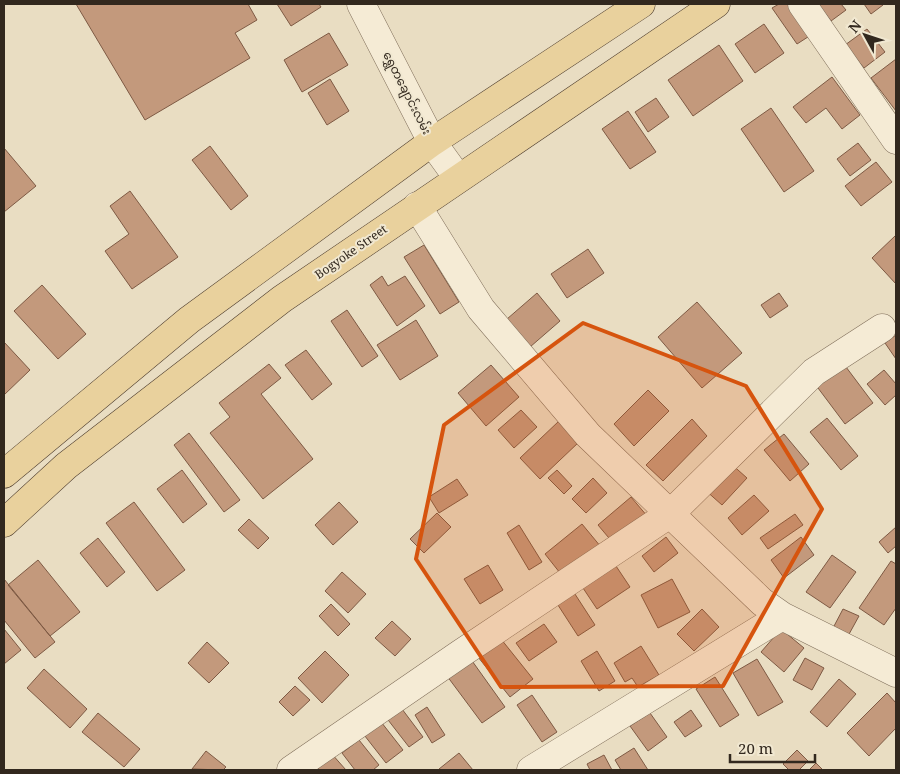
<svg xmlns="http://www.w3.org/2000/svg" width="900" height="774" font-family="'Noto Serif','Noto Sans Myanmar',serif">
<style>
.building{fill:#c3997c;stroke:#7e5a44}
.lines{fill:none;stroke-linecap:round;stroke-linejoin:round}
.street-casing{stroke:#816f5b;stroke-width:29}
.primary-casing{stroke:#4f3e2f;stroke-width:29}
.street{stroke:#f5ebd5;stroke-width:28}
.primary{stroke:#e9d19d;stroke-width:28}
.marked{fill:#d6540e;fill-opacity:0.2;stroke:#d6540e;stroke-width:4;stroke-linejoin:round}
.labels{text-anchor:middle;stroke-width:4;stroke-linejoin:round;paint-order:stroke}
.street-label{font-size:12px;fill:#32281e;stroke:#f1e8d1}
</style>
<rect width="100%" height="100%" fill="#e9ddc2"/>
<path class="building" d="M 76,4 L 248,4 L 257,20 L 235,33 L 250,58 L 145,120 Z
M 277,4 L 319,4 L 321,7 L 291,26 Z
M 779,4 L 789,4 L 811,35 L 797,44 L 772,8 Z
M 818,4 L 841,4 L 846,10 L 831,21 Z
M 864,4 L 883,4 L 883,5 L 871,14 Z
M 764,24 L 784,53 L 755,73 L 735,44 Z
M 867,29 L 885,52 L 864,68 L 845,45 Z
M 329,33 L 348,65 L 302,92 L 284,60 Z
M 719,45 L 743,81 L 693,116 L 668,80 Z
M 896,59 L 896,111 L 871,78 Z
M 832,77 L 860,115 L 842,129 L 826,108 L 806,123 L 793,107 Z
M 330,79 L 349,111 L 327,125 L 308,93 Z
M 656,98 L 669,117 L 648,132 L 635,112 Z
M 771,108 L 814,171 L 784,192 L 741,129 Z
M 628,111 L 656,152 L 630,169 L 602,129 Z
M 858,143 L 871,160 L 850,176 L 837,159 Z
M 210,146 L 248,196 L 231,210 L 192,160 Z
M 4,148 L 36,186 L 4,212 Z
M 876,162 L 892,182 L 861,206 L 845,186 Z
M 130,191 L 178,257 L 132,289 L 105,251 L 129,234 L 110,206 Z
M 895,236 L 896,237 L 896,284 L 872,258 Z
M 424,245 L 459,302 L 440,314 L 404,257 Z
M 588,249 L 604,273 L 567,298 L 551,274 Z
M 382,276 L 388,286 L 405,276 L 425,306 L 397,326 L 370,285 Z
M 42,285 L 86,334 L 58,359 L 14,311 Z
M 537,293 L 560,321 L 530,347 L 507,319 Z
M 779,293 L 788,306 L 770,318 L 761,305 Z
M 697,302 L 742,353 L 702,388 L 658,337 Z
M 347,310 L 378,356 L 362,367 L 331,321 Z
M 416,320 L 438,356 L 400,380 L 377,345 Z
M 896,335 L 896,359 L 885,343 Z
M 4,342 L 30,370 L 4,395 Z
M 306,350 L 332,384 L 312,400 L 285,365 Z
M 843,363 L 873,403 L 845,424 L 815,384 Z
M 269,364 L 281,378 L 261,394 L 313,459 L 263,499 L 210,433 L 230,417 L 219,403 Z
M 491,365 L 519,397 L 486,426 L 458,393 Z
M 884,370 L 896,384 L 896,395 L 885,405 L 867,384 Z
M 648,390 L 669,411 L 634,446 L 614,424 Z
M 521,410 L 537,427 L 514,448 L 498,430 Z
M 827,418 L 858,456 L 841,470 L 810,432 Z
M 692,419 L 707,436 L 663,481 L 646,465 Z
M 559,421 L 579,442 L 540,479 L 520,458 Z
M 189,433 L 240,500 L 224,512 L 174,445 Z
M 784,434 L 809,464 L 790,481 L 764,450 Z
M 729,462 L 747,478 L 722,505 L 704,489 Z
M 182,470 L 207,504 L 183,523 L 157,489 Z
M 557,470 L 572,486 L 564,494 L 548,478 Z
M 593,478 L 607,493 L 586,513 L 572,499 Z
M 457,479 L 468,495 L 439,513 L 429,497 Z
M 754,495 L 769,511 L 742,535 L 728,518 Z
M 631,497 L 648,517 L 614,544 L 598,525 Z
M 134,502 L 185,570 L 157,591 L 106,523 Z
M 339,502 L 358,522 L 333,545 L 315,525 Z
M 437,513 L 451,527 L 424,553 L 410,539 Z
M 795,514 L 803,525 L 768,549 L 760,538 Z
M 249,519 L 269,538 L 258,549 L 238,530 Z
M 582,524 L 601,547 L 564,578 L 545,554 Z
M 519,525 L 542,562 L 529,570 L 507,533 Z
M 896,527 L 896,546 L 888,553 L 879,542 Z
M 666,537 L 678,553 L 654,572 L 642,556 Z
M 801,537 L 814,555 L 784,578 L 771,560 Z
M 98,538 L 125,572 L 107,587 L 80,553 Z
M 832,555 L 856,572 L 830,608 L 806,592 Z
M 38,560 L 80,612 L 50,636 L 8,585 Z
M 891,561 L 896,564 L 896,608 L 884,625 L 859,608 Z
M 488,565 L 503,590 L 480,604 L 464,579 Z
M 616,566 L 630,587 L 597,609 L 583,588 Z
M 342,572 L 366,594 L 348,613 L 325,591 Z
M 4,579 L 55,642 L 35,658 L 4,620 Z
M 672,579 L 690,612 L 658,628 L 641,595 Z
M 573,591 L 595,625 L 578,636 L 556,602 Z
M 331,604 L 350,624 L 338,636 L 319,616 Z
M 702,609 L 719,627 L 694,651 L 677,634 Z
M 843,609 L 859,616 L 848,636 L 833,628 Z
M 392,621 L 411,639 L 395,656 L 375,638 Z
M 544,624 L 557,642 L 529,661 L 516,643 Z
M 4,629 L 21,650 L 4,664 Z
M 781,629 L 804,648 L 784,672 L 761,652 Z
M 501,639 L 533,679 L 510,697 L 478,657 Z
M 207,642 L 229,663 L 209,683 L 188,663 Z
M 641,646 L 659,675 L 638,687 L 632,678 L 625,682 L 614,663 Z
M 325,651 L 349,675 L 322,703 L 298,678 Z
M 597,651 L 615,681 L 599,691 L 581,661 Z
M 470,658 L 505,707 L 482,723 L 447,676 Z
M 805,658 L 824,668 L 812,690 L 793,680 Z
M 757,659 L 783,702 L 758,716 L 733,673 Z
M 44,669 L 87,709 L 70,728 L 27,688 Z
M 715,677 L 739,715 L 720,727 L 696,689 Z
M 839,679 L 856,694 L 827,727 L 810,712 Z
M 295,686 L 310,700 L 293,716 L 279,702 Z
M 887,693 L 896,703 L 896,728 L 869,756 L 847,733 Z
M 532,695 L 557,732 L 542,742 L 517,705 Z
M 399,705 L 423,737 L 409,747 L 385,716 Z
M 427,707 L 445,735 L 432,743 L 415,715 Z
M 691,710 L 702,726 L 685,737 L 674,722 Z
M 98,713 L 140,749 L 124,767 L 82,732 Z
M 650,713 L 667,737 L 648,751 L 630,726 Z
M 378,718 L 403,750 L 386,763 L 361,731 Z
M 359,740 L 379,765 L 373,770 L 355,770 L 342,753 Z
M 634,748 L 648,770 L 621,770 L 615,760 Z
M 797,750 L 808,761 L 799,770 L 789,770 L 783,764 Z
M 206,751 L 226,767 L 223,770 L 192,769 Z
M 331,753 L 346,770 L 320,770 L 316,766 Z
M 459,753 L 473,770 L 440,770 L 439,769 Z
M 604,755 L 612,770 L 590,770 L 587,764 Z
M 816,763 L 823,770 L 809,770 Z"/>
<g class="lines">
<defs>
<path id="street" d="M 361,4 L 432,142 L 458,178
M 802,4 L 896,140
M 417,206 L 481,309 L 588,435 L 762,602 L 782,616 L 896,673
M 291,770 L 460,654 L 671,513 L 814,372 L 882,328
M 531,770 L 782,616"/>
<path id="primary" d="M 4,474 L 189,320 L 432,142 L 641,4
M 4,523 L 66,466 L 282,299 L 716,4"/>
</defs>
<use href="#street" class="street-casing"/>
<use href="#primary" class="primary-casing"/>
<use href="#street" class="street"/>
<use href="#primary" class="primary"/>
</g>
<path class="marked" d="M 583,323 L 746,386 L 822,509 L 723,686 L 501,687 L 416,559 L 444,425 Z"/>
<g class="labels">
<g class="street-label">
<text transform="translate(407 93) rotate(63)" y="4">ရွှေတချောင်းလမ်း</text>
<text transform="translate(351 252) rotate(-35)" y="4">Bogyoke Street</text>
</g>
</g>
<rect width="900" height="774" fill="none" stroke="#32281e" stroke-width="10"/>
<g transform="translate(865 35) rotate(310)" stroke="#f1e8d1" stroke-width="4" paint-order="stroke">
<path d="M0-4L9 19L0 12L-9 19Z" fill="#32281e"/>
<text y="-8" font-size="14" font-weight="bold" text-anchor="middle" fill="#32281e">N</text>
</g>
<path d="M730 754v8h85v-8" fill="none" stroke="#32281e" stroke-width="2.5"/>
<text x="738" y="754" font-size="15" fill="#32281e" stroke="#f1e8d1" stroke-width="4" paint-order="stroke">20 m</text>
</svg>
